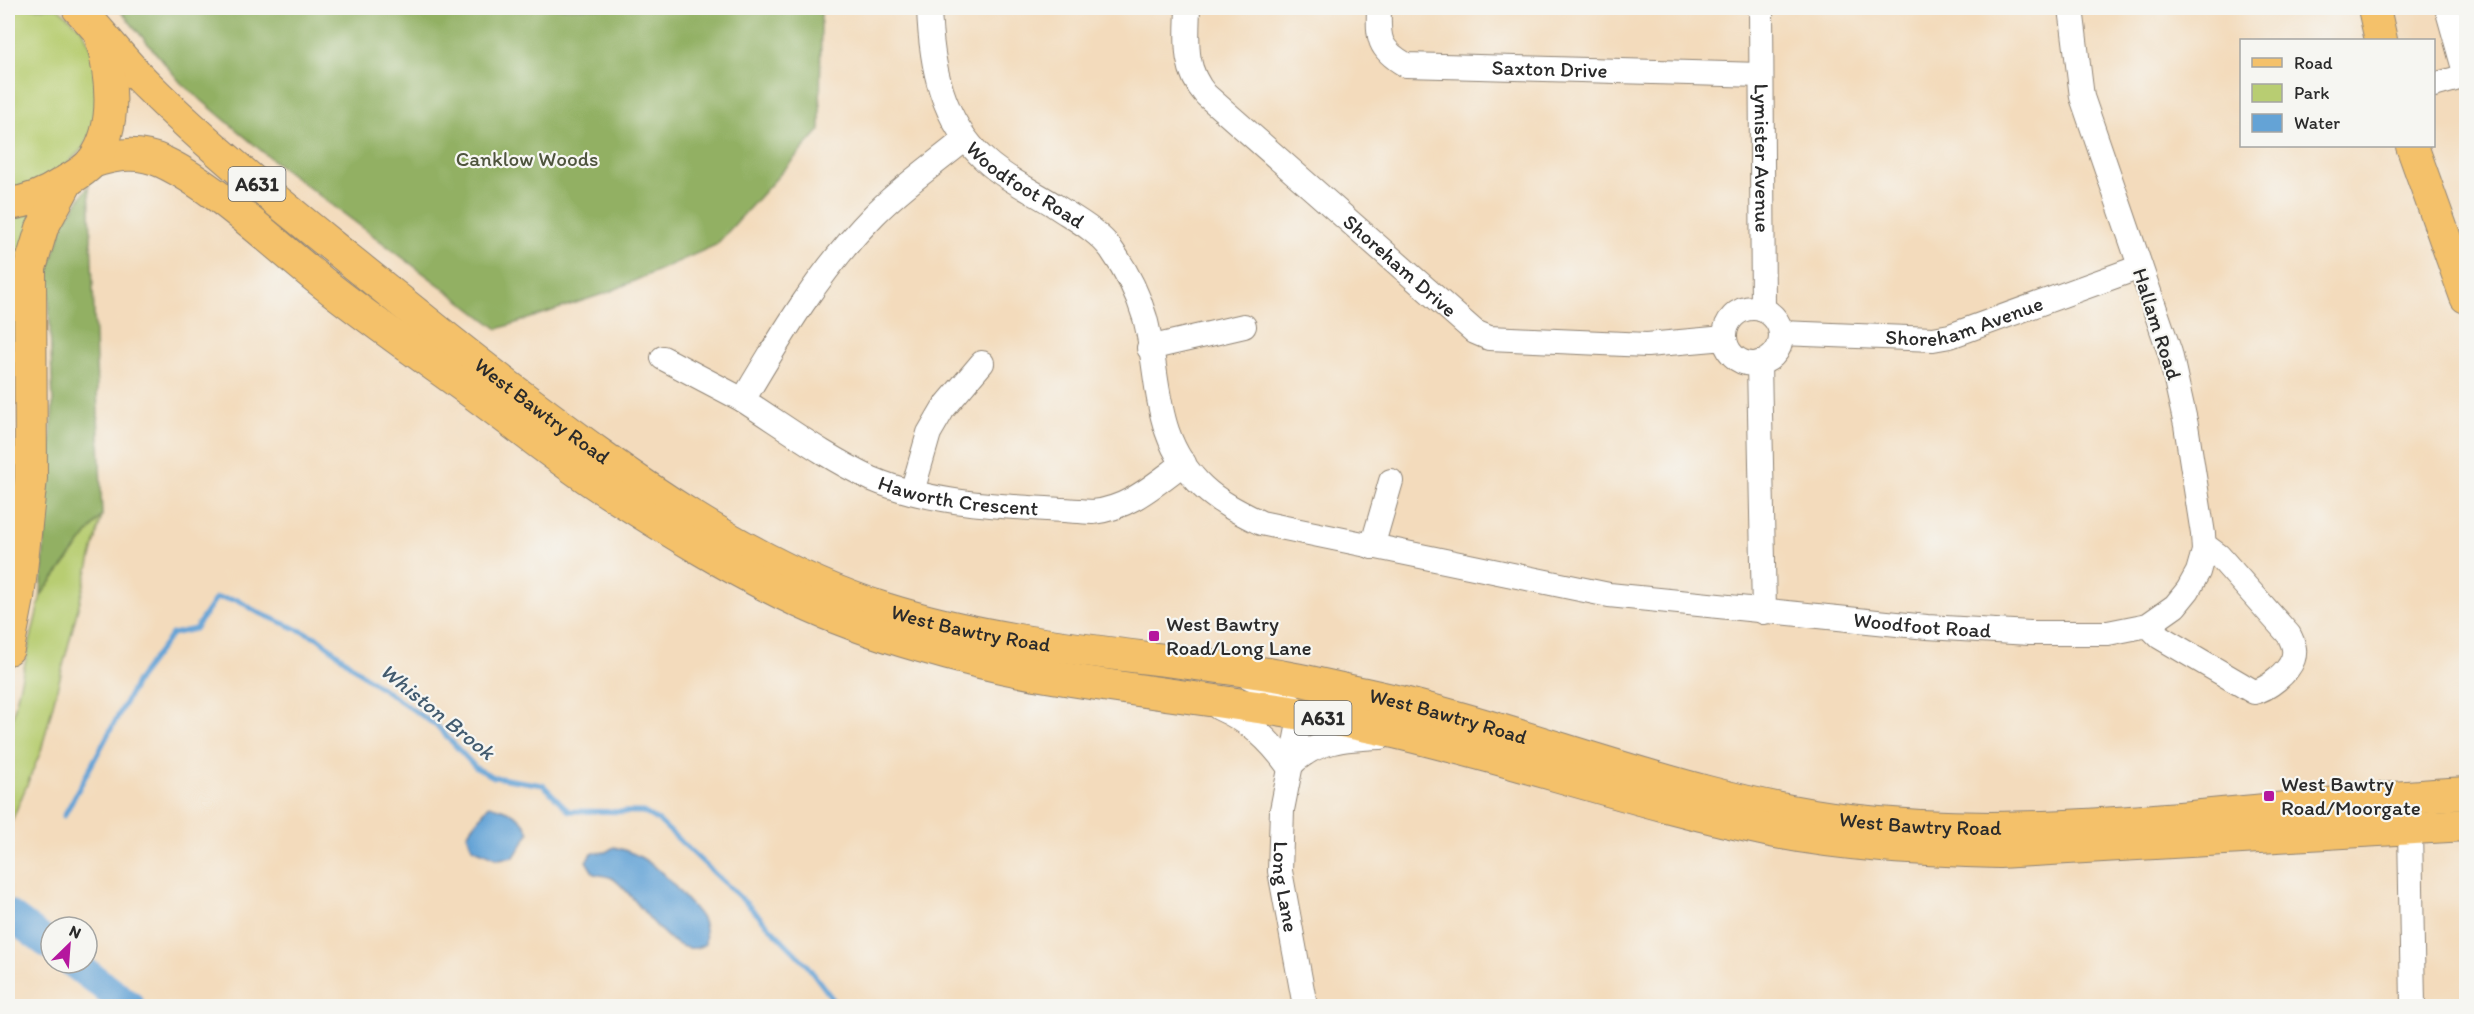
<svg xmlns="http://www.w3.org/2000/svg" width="2474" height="1014" font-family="Itim,sans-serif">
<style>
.green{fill:#b8cd72;stroke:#727c4e;stroke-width:1.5}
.forest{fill:#92b064;stroke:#5e6e48;stroke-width:1.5}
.water{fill:#64a3d6;stroke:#486780;stroke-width:1.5}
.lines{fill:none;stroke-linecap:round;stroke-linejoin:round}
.stream{stroke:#64a3d6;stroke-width:5}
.river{stroke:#64a3d6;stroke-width:30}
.minor-casing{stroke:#8f8374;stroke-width:26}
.major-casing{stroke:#8f8374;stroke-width:34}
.minor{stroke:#fff;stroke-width:24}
.major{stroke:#f4c16a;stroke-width:32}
.poi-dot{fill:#b5179e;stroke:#f6f6f2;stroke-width:2}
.labels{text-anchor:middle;stroke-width:4.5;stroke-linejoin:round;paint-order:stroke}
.shield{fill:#f6f6f2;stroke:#686867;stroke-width:1.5}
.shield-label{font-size:20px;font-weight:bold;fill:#2b2b2b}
.street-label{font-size:21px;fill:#2b2b2b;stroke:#f6f6f2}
.park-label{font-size:21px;fill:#4e543d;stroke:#f6f6f2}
.poi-label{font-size:21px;fill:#2b2b2b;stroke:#f6f6f2;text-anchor:start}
.water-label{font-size:22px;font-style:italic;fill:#425b6f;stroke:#f6f6f2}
</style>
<rect width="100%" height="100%" fill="#f6f6f2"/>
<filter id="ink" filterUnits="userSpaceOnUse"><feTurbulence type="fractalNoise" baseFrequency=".0167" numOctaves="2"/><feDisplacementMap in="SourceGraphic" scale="12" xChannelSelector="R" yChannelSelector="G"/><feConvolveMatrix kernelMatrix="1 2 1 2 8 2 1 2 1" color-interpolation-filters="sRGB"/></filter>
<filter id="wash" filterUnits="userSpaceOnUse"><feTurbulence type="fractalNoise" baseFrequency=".008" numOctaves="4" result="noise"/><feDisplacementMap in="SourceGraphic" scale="24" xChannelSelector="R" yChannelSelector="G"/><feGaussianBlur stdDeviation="1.35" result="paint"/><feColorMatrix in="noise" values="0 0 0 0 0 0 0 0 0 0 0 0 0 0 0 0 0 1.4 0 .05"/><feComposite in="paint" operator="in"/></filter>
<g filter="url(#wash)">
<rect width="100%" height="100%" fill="#f3dbbc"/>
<path class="green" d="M 8,8 L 58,8 L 81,28 L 96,56 L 97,120 L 83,148 L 59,172 L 28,186 L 8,188 Z
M 38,212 L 19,352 L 12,351 L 8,334 L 8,217 Z
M 102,515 L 41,751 L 8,830 L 8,736 L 41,595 Z"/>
<path class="forest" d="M 118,8 L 821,8 L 820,130 L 716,245 L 609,292 L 498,329 L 276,163 L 181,83 Z
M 89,185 L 102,515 L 41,595 L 53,403 L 48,272 L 64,222 Z"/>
<path class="water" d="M 489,805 C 507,810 523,814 529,833 L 514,857 L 498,859 L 472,848 L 467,834 Z
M 614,847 C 644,854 663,871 682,895 C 697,913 708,917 705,944 C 672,967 636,892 612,878 C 607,876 600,875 594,874 L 586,861 L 592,853 L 606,852 Z"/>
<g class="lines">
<path class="stream" d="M 64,816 L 138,679 L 172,634 L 195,629 L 216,598 L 238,600 L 257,612 L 318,638 L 367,678 L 438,727 L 476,768 L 494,777 L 543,785 L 569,811 L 643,812 L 659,821 L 747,904 L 806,964 L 838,1006"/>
<path class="river" d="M 8,914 L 51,946
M 73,963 L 130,1006"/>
</g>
</g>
<g filter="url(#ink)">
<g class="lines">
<defs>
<g id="minor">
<path id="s1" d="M 929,8 C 931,65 941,120 985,160 C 1004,178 1032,191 1054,205 C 1073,218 1097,230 1111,249 C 1126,270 1138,294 1145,318 C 1161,378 1151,438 1203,487 C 1220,503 1241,513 1261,523 L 1609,595 L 1927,627 L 2030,633 L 2108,633 L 2148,625 L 2175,606 L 2188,590 L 2198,572 L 2204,551 L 2203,534 L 2186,425 L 2170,353 L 2082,97 L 2071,8"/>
<path id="s2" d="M 1188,8 C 1187,40 1183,69 1206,95 L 1475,332 L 1489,338 L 1647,345 L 1725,338"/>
<path id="s3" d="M 1379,8 C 1378,38 1378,49 1406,65 L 1761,75"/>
<path id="s4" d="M 1761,8 L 1763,310"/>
<path d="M 2447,8 L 2466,76"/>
<path d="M 2434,85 L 2466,76"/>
<path id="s5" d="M 965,139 C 935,164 901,187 874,215 C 820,270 782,334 743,400 C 785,427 827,458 872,479 C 940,508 1020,506 1093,512 C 1130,508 1155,484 1184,463"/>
<circle cx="1753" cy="336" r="28"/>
<path id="s6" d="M 1781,333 L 1933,339 L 1950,336 L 2140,267"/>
<path d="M 1149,348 L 1244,326"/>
<path d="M 663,358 L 743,400"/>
<path d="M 1759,363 L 1764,612"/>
<path d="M 912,492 L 929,433 L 943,409 L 982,363"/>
<path d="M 1372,547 L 1391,481"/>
<path d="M 2148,625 L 2160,637 L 2254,692 C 2268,689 2288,673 2293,659 C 2296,650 2293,643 2289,635 L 2219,556 L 2204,545"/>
<path id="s7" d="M 1245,675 L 1262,683 L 1301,713 L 1282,810 L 1280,871 L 1305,1006"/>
<path d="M 1219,708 C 1250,722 1269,739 1289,767"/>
<path d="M 1289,767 C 1313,740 1348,738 1381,737"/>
<path d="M 2410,828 L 2413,1006"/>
</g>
<g id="major">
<path id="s8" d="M 78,8 C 102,33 123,62 148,86 C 210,148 279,203 347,258 C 402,302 456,347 512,389 C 627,476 747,565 885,609 C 1012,649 1144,654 1274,675 C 1305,680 1335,688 1365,694 C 1527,729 1683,800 1849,820 C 2057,845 2259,804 2466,793"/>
<path d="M 2374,8 L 2381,40"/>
<path d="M 2412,146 L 2466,297"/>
<path d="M 92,162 C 117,154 139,151 163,162 C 216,187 275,245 322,282 C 371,321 422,356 473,393 C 515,424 556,457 599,486 C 663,527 728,568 798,601 C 868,634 970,663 1047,676 C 1157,695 1268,705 1377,728 C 1509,757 1638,804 1771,831 C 1846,846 1923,850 1999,852 L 2466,825"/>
<path d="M 8,204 C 29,202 45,195 63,183 C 72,178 86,170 93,161 C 119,126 111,74 101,36"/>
<path d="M 8,649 L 18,598 L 31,478 L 30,268 L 42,228 L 68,180"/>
</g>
</defs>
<use href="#minor" class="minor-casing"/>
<use href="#major" class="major-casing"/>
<use href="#minor" class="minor"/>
<use href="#major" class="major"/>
</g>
</g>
<g class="poi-dot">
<rect x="1148" y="630" width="12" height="12" rx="3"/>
<rect x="2263" y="790" width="12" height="12" rx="3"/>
</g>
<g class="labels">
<g class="shield">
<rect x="228.5" y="167" width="57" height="34" rx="4.5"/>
<rect x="1294.5" y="701" width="57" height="34" rx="4.5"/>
</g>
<g class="shield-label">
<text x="257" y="191">A631</text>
<text x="1323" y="725">A631</text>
</g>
<g class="street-label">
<text dy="7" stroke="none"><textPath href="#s3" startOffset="212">Saxton Drive</textPath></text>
<text dy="7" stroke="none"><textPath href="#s4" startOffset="150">Lymister Avenue</textPath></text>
<text dy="7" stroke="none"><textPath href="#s1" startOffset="214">Woodfoot Road</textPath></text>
<text dy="7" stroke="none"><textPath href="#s2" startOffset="350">Shoreham Drive</textPath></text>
<text dy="7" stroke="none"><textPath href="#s6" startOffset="186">Shoreham Avenue</textPath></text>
<text transform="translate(2157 324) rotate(72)" y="7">Hallam Road</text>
<text dy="7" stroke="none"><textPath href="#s8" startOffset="616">West Bawtry Road</textPath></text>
<text dy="7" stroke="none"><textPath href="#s5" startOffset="586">Haworth Crescent</textPath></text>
<text dy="7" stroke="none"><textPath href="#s1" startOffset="1320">Woodfoot Road</textPath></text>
<text dy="7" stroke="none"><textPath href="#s8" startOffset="1102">West Bawtry Road</textPath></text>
<text dy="7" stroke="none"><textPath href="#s8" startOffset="1588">West Bawtry Road</textPath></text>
<text dy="7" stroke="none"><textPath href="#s8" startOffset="2074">West Bawtry Road</textPath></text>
<text dy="7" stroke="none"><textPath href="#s7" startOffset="244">Long Lane</textPath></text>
</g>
<g class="park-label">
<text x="527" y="166">Canklow Woods</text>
</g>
<g class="poi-label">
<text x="1166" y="631">West Bawtry<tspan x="1166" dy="24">Road/Long Lane</tspan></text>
<text x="2281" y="791">West Bawtry<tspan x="2281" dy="24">Road/Moorgate</tspan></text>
</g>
<g class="water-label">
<text transform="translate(438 711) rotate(39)" y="8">Whiston Brook</text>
</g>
</g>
<rect width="2474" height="1014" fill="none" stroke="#f6f6f2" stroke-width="30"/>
<rect x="2240" y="39" width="195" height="108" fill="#f6f6f2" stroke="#a5a5a2" stroke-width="1.5"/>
<rect x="2252" y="58" width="30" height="9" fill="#f4c16a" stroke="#a5a5a2" stroke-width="1.5"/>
<text x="2294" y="69" font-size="18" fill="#2b2b2b">Road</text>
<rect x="2252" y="84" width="30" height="18" fill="#b8cd72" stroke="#a5a5a2" stroke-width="1.5"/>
<text x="2294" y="99" font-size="18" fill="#2b2b2b">Park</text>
<rect x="2252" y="114" width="30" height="18" fill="#64a3d6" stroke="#a5a5a2" stroke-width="1.5"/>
<text x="2294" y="129" font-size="18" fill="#2b2b2b">Water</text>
<g transform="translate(69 945) rotate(25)"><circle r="28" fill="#f6f6f2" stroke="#a5a5a2" stroke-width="1.5"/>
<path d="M0-4.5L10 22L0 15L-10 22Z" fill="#b5179e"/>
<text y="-9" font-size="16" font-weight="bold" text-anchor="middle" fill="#2b2b2b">N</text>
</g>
</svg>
